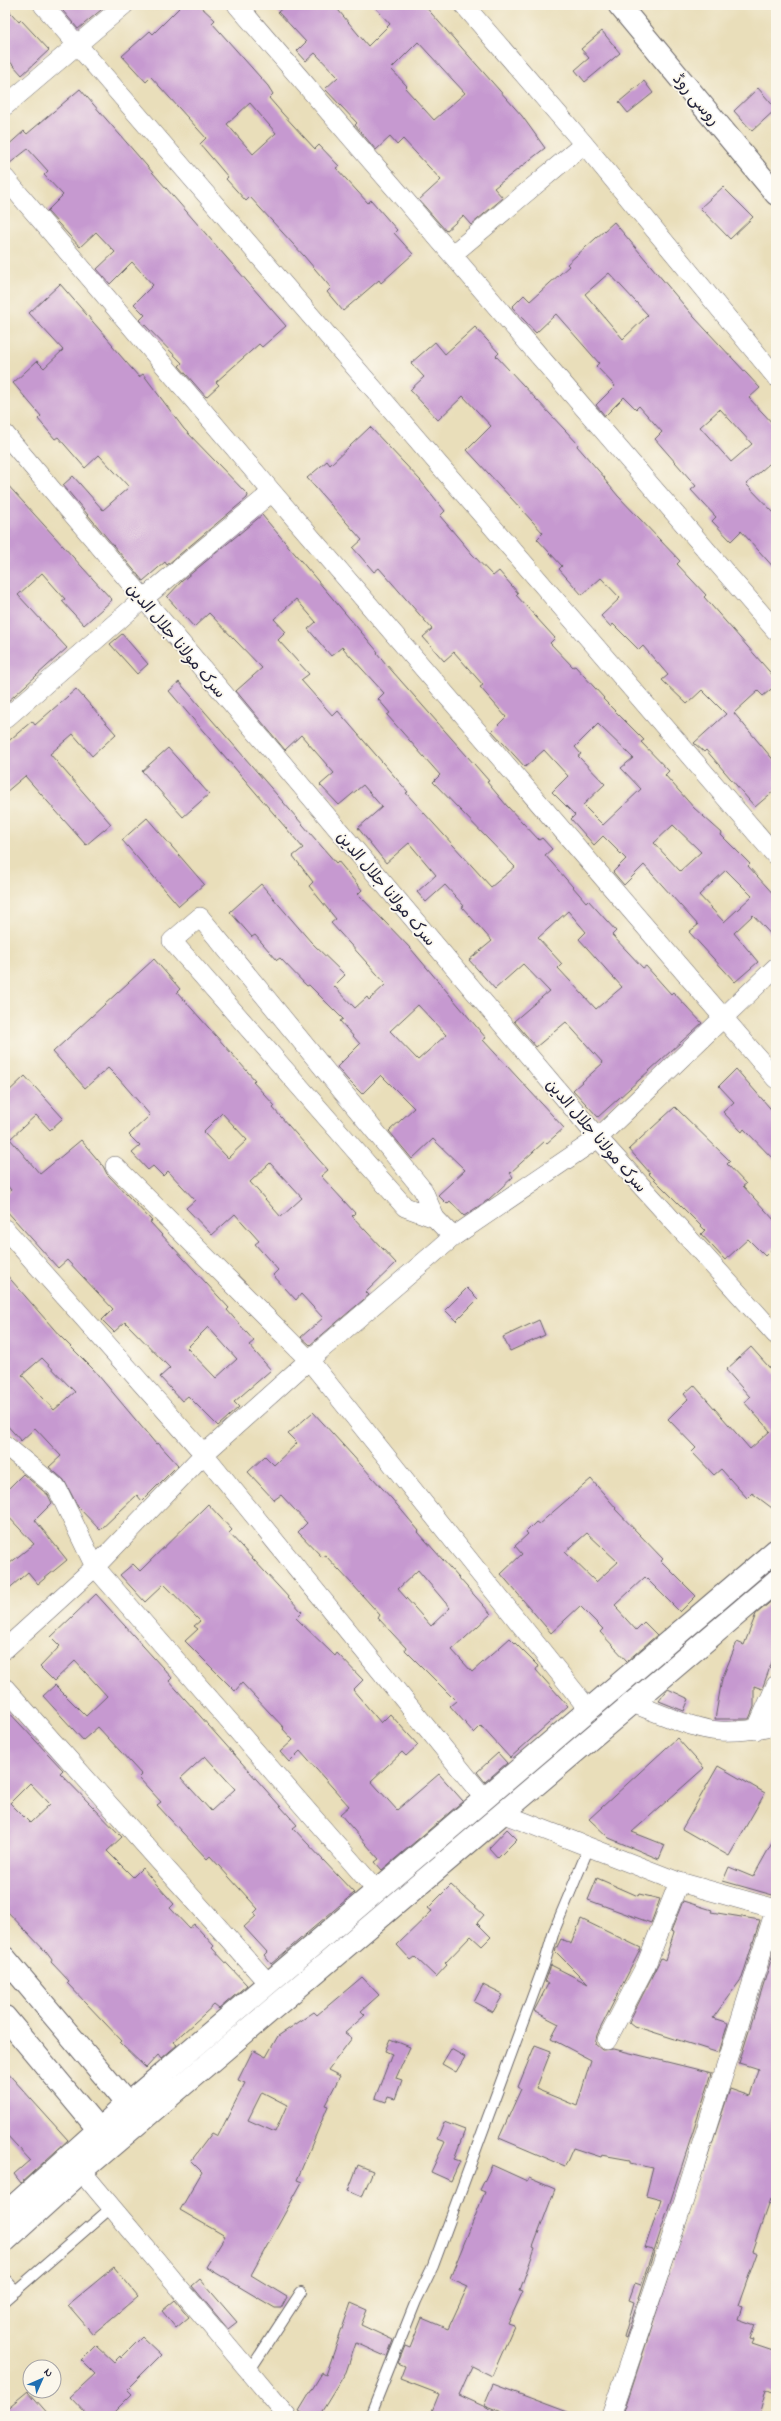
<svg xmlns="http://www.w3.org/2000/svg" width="781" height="2421" font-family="'Indie Flower','Playpen Sans Arabic',sans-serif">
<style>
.building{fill:#c699d0;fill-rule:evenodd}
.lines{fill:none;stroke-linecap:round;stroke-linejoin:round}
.lane-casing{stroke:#686467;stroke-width:12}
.street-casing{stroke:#686467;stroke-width:20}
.secondary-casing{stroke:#686467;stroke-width:24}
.lane{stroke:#fff;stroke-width:10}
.street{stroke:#fff;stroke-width:19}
.secondary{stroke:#fff;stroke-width:22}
.labels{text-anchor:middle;stroke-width:3.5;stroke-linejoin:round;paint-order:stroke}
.street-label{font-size:16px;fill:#22223b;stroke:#fbf7ec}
</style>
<rect width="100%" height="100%" fill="#fbf7ec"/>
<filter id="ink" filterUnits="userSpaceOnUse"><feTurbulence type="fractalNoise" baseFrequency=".025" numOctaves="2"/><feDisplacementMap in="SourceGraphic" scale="8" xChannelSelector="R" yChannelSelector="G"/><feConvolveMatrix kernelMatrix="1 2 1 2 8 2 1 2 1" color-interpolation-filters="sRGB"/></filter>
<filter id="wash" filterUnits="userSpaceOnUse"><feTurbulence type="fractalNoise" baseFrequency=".012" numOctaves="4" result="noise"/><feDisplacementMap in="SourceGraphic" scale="16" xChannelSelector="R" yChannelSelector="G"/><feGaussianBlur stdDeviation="0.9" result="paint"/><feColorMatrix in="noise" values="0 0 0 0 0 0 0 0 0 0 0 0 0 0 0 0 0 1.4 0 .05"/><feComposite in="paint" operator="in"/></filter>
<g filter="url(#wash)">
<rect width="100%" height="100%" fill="#e9deba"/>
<g id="blocks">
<path class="building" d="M 58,5 L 107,5 L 78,29 Z
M 182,5 L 199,5 L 215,20 L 212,23 L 268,86 L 273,94 L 269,98 L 282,113 L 315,149 L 319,145 L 339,166 L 336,168 L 368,203 L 371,200 L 397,230 L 394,233 L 413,254 L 381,283 L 379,280 L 343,311 L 327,292 L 331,288 L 304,256 L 250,197 L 246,201 L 226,179 L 228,177 L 200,144 L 206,138 L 151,77 L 146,82 L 122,56 L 150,31 L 153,34 ZM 250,103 L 276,133 L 253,154 L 227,124 Z
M 286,5 L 334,5 L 368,46 L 390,24 L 373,5 L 424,5 L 522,116 L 545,148 L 494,188 L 503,198 L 471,225 L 463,216 L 446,231 L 419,200 L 441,180 L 403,139 L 397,145 L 390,137 L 376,150 L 355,125 L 357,123 L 325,89 L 338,77 L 315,53 L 306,61 L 297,51 L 306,42 L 278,12 ZM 418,42 L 465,93 L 434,120 L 405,88 L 407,86 L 391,69 Z
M 5,6 L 19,22 L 21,20 L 49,50 L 22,75 L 5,56 Z
M 602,31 L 620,53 L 585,82 L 575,70 L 589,58 L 581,49 Z
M 644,81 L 653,93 L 628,113 L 619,102 Z
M 758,88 L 776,109 L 752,131 L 734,111 Z
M 80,89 L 286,326 L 262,347 L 259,344 L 216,382 L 219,385 L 206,397 L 179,366 L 182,363 L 140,320 L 145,315 L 134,304 L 153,285 L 132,262 L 110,284 L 97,269 L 115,252 L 96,232 L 80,247 L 47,211 L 63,195 L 44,175 L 48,171 L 28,149 L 5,167 L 5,148 L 24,131 L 27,134 Z
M 723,187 L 753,217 L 730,239 L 700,208 Z
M 614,222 L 694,317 L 760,388 L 749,398 L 776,427 L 776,458 L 746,484 L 776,515 L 776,570 L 741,531 L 731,541 L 712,521 L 716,517 L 691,490 L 696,486 L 655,439 L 662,432 L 639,406 L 636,409 L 624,397 L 605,416 L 596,405 L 615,386 L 596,366 L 599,363 L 556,314 L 536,333 L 512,307 L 524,295 L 530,301 L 569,266 L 567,264 ZM 609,273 L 648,315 L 623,339 L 585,294 ZM 720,409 L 752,444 L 731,462 L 700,427 Z
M 60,284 L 113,345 L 112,346 L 139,377 L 143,374 L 184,429 L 248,495 L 247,498 L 167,565 L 165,562 L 143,581 L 63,485 L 73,476 L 103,510 L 129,487 L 99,455 L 85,468 L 58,437 L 55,439 L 38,419 L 41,416 L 13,383 L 37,361 L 44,368 L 63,350 L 29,313 Z
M 475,327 L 499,353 L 496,356 L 578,444 L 577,446 L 605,478 L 604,479 L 618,496 L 680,561 L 677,564 L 706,595 L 704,597 L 776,679 L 776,685 L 763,696 L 758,691 L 734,713 L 776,763 L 776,789 L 755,807 L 706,750 L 704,752 L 694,743 L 726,714 L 702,690 L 687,704 L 662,680 L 668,675 L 643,646 L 639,650 L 613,624 L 611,627 L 601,616 L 620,598 L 601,578 L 582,595 L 559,569 L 562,566 L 537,539 L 543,533 L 467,450 L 491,426 L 463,396 L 438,420 L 410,390 L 424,377 L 411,363 L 435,342 L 445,354 Z
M 370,427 L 421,481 L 445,511 L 440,516 L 472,554 L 493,576 L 499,571 L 518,593 L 516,595 L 555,638 L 550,643 L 573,667 L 575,666 L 604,698 L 603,699 L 644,740 L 641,742 L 669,771 L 665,775 L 694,808 L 722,833 L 721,835 L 750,864 L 748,866 L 776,897 L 776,940 L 753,915 L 734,933 L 758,962 L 735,982 L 689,932 L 698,925 L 644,865 L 624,885 L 613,872 L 626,859 L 603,836 L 594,845 L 571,819 L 575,815 L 552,792 L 568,776 L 544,750 L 525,767 L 492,731 L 506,717 L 480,687 L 483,685 L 454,652 L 444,661 L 423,637 L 432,629 L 379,568 L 374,572 L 353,548 L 362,540 L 307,478 L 327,461 L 330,465 ZM 598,724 L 633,758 L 621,768 L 641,789 L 603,825 L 583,805 L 605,784 L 578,756 L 581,754 L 575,747 ZM 673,825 L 701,852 L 680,871 L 654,843 ZM 726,870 L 752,896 L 724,922 L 699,895 Z
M 5,482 L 112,600 L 84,625 L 62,601 L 65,599 L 42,573 L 18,595 L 67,648 L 5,704 Z
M 262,515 L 378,652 L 377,653 L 386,664 L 489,781 L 487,782 L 507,806 L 539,840 L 542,838 L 552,849 L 545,855 L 586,902 L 588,900 L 616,931 L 612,935 L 643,968 L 646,966 L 671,994 L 673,992 L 702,1023 L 598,1117 L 573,1090 L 603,1063 L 566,1022 L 536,1047 L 514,1021 L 549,991 L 523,964 L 495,989 L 469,960 L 492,941 L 462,907 L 464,906 L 445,885 L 426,902 L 417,892 L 436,875 L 409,843 L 386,863 L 358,828 L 382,807 L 363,785 L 339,805 L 320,785 L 334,773 L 301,735 L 285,750 L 236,691 L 262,668 L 209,613 L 194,627 L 167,597 L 182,581 ZM 296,599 L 316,622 L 308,629 L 331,656 L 342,647 L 384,693 L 378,699 L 390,713 L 387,715 L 440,775 L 433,782 L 515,867 L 491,887 L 406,793 L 408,792 L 338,711 L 333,716 L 301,680 L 309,674 L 278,640 L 286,632 L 274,619 ZM 568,911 L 586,932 L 579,939 L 622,987 L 596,1009 L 558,968 L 562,964 L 538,938 Z
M 122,634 L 148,664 L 137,674 L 110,644 Z
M 179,682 L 336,863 L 338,861 L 362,890 L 358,894 L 411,949 L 486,1038 L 483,1040 L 564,1128 L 547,1143 L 545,1141 L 510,1173 L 513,1177 L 488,1200 L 464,1216 L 450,1201 L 447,1204 L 438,1195 L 465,1170 L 433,1139 L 412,1159 L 389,1131 L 414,1108 L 381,1075 L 362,1094 L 347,1079 L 337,1067 L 360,1044 L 340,1021 L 343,1019 L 309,985 L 307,986 L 280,958 L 277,960 L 255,935 L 252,937 L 230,912 L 261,884 L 311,942 L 345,975 L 334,986 L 355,1008 L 367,997 L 369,1000 L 386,984 L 331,923 L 336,919 L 309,886 L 313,882 L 293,856 L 303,848 L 169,691 ZM 418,1005 L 446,1035 L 418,1060 L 390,1031 Z
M 76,689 L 116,734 L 92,756 L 73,734 L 50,754 L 111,824 L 86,845 L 25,776 L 5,793 L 5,744 L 32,721 L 35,725 Z
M 168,748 L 209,794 L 183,817 L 142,771 Z
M 147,818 L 204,884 L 179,906 L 122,840 Z
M 154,959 L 180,989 L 177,992 L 255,1080 L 253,1082 L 275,1106 L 273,1108 L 328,1170 L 321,1176 L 355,1213 L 352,1216 L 396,1263 L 366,1292 L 369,1295 L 310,1345 L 301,1337 L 323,1318 L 301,1294 L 296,1300 L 273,1275 L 278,1270 L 255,1244 L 259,1241 L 235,1214 L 212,1235 L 186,1208 L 195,1200 L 168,1171 L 163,1176 L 153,1166 L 148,1170 L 132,1153 L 140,1146 L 129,1135 L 150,1115 L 119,1079 L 108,1068 L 85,1088 L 53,1052 ZM 222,1113 L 247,1140 L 228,1158 L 203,1132 ZM 270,1163 L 302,1198 L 281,1217 L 250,1182 Z
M 736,1069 L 776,1115 L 776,1162 L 744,1129 L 742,1132 L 723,1112 L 734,1102 L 719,1086 Z
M 25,1076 L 63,1118 L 50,1130 L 36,1115 L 10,1139 L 40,1174 L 81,1140 L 103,1166 L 107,1174 L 152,1221 L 150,1222 L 229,1308 L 227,1310 L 254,1341 L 249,1345 L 271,1370 L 234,1402 L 239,1407 L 218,1426 L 188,1396 L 182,1401 L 160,1377 L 170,1368 L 125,1322 L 114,1332 L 102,1320 L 113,1309 L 67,1260 L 58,1268 L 5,1209 L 5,1196 L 11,1190 L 5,1183 L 5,1095 ZM 208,1327 L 237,1359 L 216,1378 L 187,1348 Z
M 675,1107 L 730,1161 L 727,1164 L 746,1184 L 743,1186 L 776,1222 L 776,1245 L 765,1256 L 748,1239 L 725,1260 L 701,1234 L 705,1230 L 649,1174 L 650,1173 L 629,1149 Z
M 5,1273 L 60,1336 L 93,1369 L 156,1444 L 158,1443 L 178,1465 L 142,1501 L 137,1495 L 100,1530 L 78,1507 L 64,1480 L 49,1467 L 61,1456 L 35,1428 L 21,1441 L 5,1423 ZM 42,1358 L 75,1392 L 54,1410 L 22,1375 Z
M 467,1288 L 478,1299 L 456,1321 L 445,1310 Z
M 539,1320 L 545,1335 L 510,1351 L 503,1337 Z
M 751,1347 L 776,1375 L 776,1511 L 752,1493 L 747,1498 L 721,1469 L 714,1475 L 692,1452 L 696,1448 L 668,1419 L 688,1399 L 684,1394 L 694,1385 L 750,1449 L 770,1431 L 744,1402 L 750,1397 L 726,1370 Z
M 313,1412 L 392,1499 L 419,1531 L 418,1532 L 491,1614 L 452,1650 L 472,1672 L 510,1638 L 538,1666 L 536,1670 L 568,1706 L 510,1758 L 481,1726 L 474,1733 L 450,1706 L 456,1701 L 405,1650 L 406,1648 L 378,1618 L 380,1615 L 353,1585 L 325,1555 L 322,1557 L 298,1532 L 307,1523 L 281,1495 L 274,1500 L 248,1472 L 265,1456 L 274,1465 L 297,1443 L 288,1434 ZM 418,1570 L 450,1608 L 431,1626 L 398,1589 Z
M 23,1474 L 48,1495 L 52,1503 L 35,1520 L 67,1560 L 38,1584 L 28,1572 L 5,1592 L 5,1567 L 34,1544 L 5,1513 L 5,1492 Z
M 591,1479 L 616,1508 L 615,1509 L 663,1559 L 661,1561 L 696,1596 L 680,1612 L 645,1577 L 615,1605 L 618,1608 L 617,1609 L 636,1630 L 644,1622 L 657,1635 L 627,1661 L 600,1632 L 603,1629 L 580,1606 L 551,1633 L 501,1574 L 522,1554 L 515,1546 L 528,1534 L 526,1532 L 536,1522 L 539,1524 ZM 587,1533 L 618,1562 L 596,1582 L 565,1552 Z
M 208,1504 L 232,1530 L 229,1533 L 302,1612 L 296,1618 L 335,1656 L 337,1653 L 363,1680 L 353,1690 L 381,1723 L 390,1714 L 418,1745 L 406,1756 L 402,1752 L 371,1781 L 397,1810 L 439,1774 L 463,1801 L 382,1870 L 375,1862 L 379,1859 L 340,1814 L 349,1806 L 300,1751 L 289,1762 L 280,1752 L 293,1740 L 283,1729 L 284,1728 L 242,1683 L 235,1691 L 185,1641 L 198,1629 L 194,1626 L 200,1621 L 164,1584 L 145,1602 L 120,1575 L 133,1564 L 140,1571 Z
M 96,1594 L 172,1678 L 169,1681 L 297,1825 L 293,1828 L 354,1893 L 271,1964 L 264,1955 L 267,1952 L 244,1927 L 256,1916 L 254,1913 L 258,1909 L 210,1856 L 207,1859 L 157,1805 L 161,1802 L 139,1778 L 142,1775 L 98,1727 L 83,1740 L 43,1696 L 55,1685 L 86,1716 L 107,1696 L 75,1661 L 54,1681 L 40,1667 L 60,1646 L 51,1637 ZM 205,1756 L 235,1789 L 211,1811 L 181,1778 Z
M 774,1599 L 776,1600 L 776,1651 L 762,1689 L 754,1686 L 754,1707 L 749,1719 L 715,1719 L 722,1679 L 737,1642 L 744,1645 L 756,1614 Z
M 668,1689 L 689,1699 L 684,1711 L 659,1701 Z
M 5,1708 L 63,1770 L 60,1773 L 122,1837 L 107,1851 L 133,1877 L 142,1868 L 174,1904 L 170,1908 L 189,1928 L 194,1924 L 214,1946 L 212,1948 L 247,1985 L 219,2009 L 214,2005 L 173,2042 L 177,2045 L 162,2058 L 159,2054 L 146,2068 L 120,2043 L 122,2041 L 67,1983 L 69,1981 L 51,1962 L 52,1960 L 46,1952 L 5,1909 ZM 30,1783 L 50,1804 L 30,1823 L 10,1803 Z
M 677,1738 L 704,1768 L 632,1832 L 665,1845 L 659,1859 L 609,1838 L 589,1819 Z
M 498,1753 L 507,1763 L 485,1782 L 477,1772 Z
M 718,1766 L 765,1793 L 729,1856 L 682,1829 Z
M 507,1829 L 517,1839 L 498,1858 L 489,1848 Z
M 776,1836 L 776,1896 L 723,1881 L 729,1867 L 753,1877 Z
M 597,1878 L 638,1896 L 639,1894 L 660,1899 L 651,1923 L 588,1900 Z
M 451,1885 L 484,1915 L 477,1923 L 491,1937 L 482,1946 L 471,1936 L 445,1963 L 447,1965 L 436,1977 L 415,1957 L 411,1960 L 397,1945 L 432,1911 L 428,1908 Z
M 683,1901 L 712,1910 L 711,1912 L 760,1920 L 742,1978 L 713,2018 L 728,2023 L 719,2053 L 634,2026 L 629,2022 L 661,1958 L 665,1960 L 674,1932 L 671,1931 Z
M 581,1919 L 641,1948 L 597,2035 L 595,2044 L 602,2050 L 614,2049 L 712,2073 L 626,2338 L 624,2337 L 634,2302 L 629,2300 L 635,2283 L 641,2285 L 653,2250 L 645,2248 L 661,2199 L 646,2195 L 653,2168 L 630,2163 L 630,2160 L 602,2155 L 601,2157 L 573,2148 L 565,2166 L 499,2138 L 521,2089 L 518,2087 L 535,2045 L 551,2051 L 536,2089 L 577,2106 L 591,2060 L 551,2039 L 559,2024 L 534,2011 L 548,1984 L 545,1982 L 551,1965 L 588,1984 L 555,1951 L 561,1939 L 571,1944 Z
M 776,1944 L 776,2201 L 770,2199 L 752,2251 L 757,2253 L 738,2306 L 742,2307 L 738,2319 L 755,2325 L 750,2339 L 754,2340 L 752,2344 L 776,2352 L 776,2395 L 766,2390 L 759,2416 L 628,2416 L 623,2414 L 730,2089 L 750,2096 L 758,2069 L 739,2063 Z
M 362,1977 L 379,1995 L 361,2011 L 365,2015 L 345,2033 L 352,2038 L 328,2070 L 340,2076 L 325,2105 L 328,2106 L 297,2180 L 302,2182 L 251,2275 L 287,2297 L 281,2308 L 275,2308 L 206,2267 L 225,2236 L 180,2210 L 202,2172 L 191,2161 L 212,2133 L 218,2136 L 245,2083 L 238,2080 L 253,2050 L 266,2057 L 278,2036 L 314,2012 L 317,2015 ZM 262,2092 L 287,2105 L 275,2132 L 248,2120 Z
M 483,1985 L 503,1995 L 493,2012 L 474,2002 Z
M 390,2039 L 410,2047 L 396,2078 L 402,2080 L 395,2099 L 388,2097 L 386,2102 L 375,2098 L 392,2054 L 385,2051 Z
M 451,2049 L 465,2057 L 456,2072 L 442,2064 Z
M 5,2070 L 68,2140 L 21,2183 L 14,2174 L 30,2160 L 5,2133 Z
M 444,2122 L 465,2130 L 454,2159 L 460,2161 L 451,2181 L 431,2172 L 445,2142 L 437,2139 Z
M 358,2165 L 373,2171 L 362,2197 L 348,2191 Z
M 492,2165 L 527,2181 L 529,2178 L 555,2189 L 533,2247 L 535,2248 L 520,2290 L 523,2291 L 508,2324 L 514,2326 L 492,2376 L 472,2366 L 459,2395 L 505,2416 L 430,2416 L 439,2394 L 400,2379 L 405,2366 L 398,2363 L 405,2346 L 410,2348 L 422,2318 L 448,2329 L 468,2286 L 450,2278 L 485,2192 L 480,2190 Z
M 114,2267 L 138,2296 L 93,2334 L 68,2305 Z
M 200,2279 L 237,2322 L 228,2329 L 192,2286 Z
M 175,2300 L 189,2317 L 176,2328 L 162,2311 Z
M 351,2303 L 367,2310 L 361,2325 L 393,2340 L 387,2357 L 356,2343 L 346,2372 L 319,2416 L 307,2416 L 299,2411 L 322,2373 L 326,2375 Z
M 142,2337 L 161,2355 L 127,2389 L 132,2394 L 110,2416 L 88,2416 L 70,2397 L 95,2374 L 81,2360 L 96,2345 L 114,2362 L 120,2356 L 121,2358 Z
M 493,2384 L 573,2414 L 573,2416 L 512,2416 L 484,2405 Z
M 28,2391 L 50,2416 L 5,2416 L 5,2410 Z"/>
</g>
</g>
<g filter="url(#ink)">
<use href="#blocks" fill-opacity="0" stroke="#686467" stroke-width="1"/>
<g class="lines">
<defs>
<path id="lane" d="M 5,2279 L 16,2291
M 5,2300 L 112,2207
M 250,2370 L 301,2292
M 370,2416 L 416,2301 L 433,2266 L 544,1965 L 554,1931 L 589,1847"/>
<path id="street" d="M 43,5 L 776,856
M 237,5 L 776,631
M 464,5 L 584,144 L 776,377
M 5,106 L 124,5
M 5,178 L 272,492 L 776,1079
M 453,254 L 584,144
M 5,434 L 598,1138 L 776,1335
M 5,719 L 143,599 L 272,492
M 115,1166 L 309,1360 L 589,1710
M 435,1218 L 405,1207 L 172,941 L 200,917 L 423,1190 L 435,1218 L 453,1237
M 5,1229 L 204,1454 L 484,1798
M 5,1445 L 57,1488 L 95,1567 L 377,1891
M 5,1649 L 95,1567 L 204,1454 L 309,1360 L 453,1237 L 598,1138 L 776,967
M 5,1688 L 268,1983
M 632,1703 C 657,1712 694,1730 720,1731 C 739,1732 758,1729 776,1725
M 756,1730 L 776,1685
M 504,1814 L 679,1882 L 776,1909
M 607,2040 L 646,1965 L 679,1882
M 72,2160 L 287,2416
M 611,2416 L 684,2200 L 776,1907"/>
<path id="secondary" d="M 619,5 L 776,194
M 5,1958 L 137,2115
M 5,2017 L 109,2142
M 5,2214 L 127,2104 L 776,1550
M 5,2241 L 82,2171 L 776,1581"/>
</defs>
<use href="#lane" class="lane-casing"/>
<use href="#street" class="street-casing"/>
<use href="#secondary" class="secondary-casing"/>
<use href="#lane" class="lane"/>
<use href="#street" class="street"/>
<use href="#secondary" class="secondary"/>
</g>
</g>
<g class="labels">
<g class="street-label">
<text transform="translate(697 99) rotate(50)" y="6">روسی روڈ</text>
<text transform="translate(177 640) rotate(50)" y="6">سرک مولانا جلال الدین</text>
<text transform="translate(387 888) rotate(50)" y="6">سرک مولانا جلال الدین</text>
<text transform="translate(597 1135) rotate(49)" y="6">سرک مولانا جلال الدین</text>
</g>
</g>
<rect width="781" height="2421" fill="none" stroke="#fbf7ec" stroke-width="20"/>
<g transform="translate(42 2379) rotate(45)"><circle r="19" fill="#fbf7ec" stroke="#a4a2a5"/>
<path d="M0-3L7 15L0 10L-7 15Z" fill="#1f6fb2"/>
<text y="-6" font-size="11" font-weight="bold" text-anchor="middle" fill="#22223b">N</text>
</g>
</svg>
